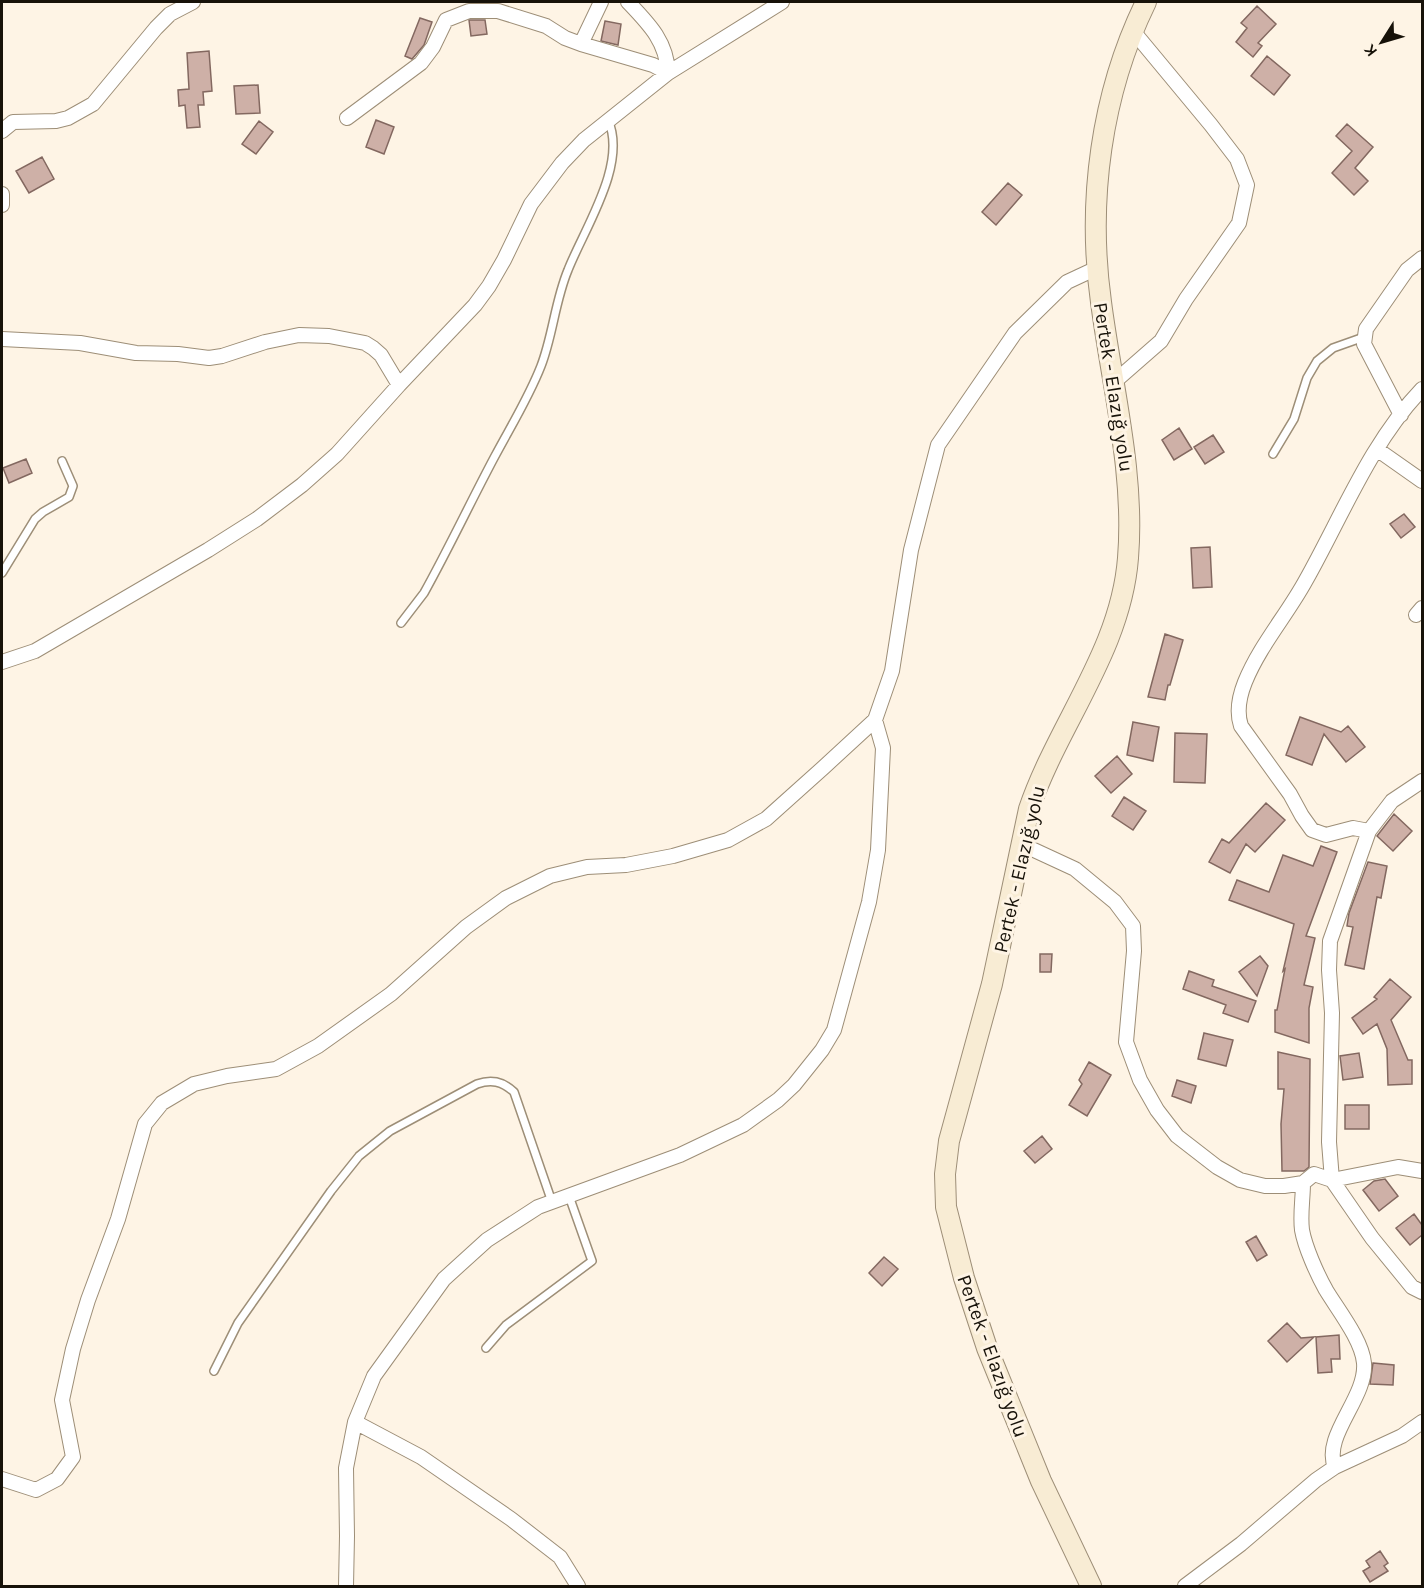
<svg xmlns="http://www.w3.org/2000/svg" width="1424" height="1588" font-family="Karla,sans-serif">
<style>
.building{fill:#ceb0a7;stroke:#836860;stroke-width:1.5}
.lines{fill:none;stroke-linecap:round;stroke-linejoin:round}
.service-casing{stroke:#9d8e77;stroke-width:10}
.minor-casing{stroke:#9d8e77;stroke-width:16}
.secondary-casing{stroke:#9d8e77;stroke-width:22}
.service{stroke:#fff;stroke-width:7}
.minor{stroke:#fff;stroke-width:14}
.secondary{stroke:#f8ecd4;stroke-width:20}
.labels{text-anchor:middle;stroke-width:6;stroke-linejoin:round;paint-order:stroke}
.street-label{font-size:20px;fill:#171209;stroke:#fef4e5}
</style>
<rect width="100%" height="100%" fill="#fef4e5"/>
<path class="building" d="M 1257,6 L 1276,24 L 1258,43 L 1262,46 L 1253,57 L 1236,42 L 1247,28 L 1241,23 Z
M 420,18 L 432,22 L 424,45 L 412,59 L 405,56 Z
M 469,20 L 485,20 L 487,34 L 471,36 Z
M 605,21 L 621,24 L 618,45 L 601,41 Z
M 209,51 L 212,91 L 203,92 L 204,105 L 198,105 L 200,127 L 187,128 L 185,105 L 179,106 L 178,90 L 189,89 L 187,53 Z
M 1267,56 L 1290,75 L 1274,95 L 1251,76 Z
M 258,85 L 260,113 L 236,114 L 234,86 Z
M 376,120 L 394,127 L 384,154 L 366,147 Z
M 259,121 L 273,132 L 256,154 L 242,144 Z
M 1347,124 L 1373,147 L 1355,168 L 1368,181 L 1354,195 L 1332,173 L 1352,151 L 1336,136 Z
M 42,157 L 54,179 L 29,193 L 16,171 Z
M 1008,183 L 1022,195 L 996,225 L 982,212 Z
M 1179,428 L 1192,449 L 1174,460 L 1162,440 Z
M 1213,435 L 1224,452 L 1205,464 L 1194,447 Z
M 26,459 L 32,473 L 9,483 L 3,468 Z
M 1404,514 L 1415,527 L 1401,538 L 1390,524 Z
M 1210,547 L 1212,587 L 1193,588 L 1191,548 Z
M 1165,634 L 1183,640 L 1170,685 L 1168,685 L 1165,700 L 1148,697 Z
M 1300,717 L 1341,732 L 1348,726 L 1365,747 L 1346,762 L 1324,734 L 1312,765 L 1286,755 Z
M 1133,722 L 1159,727 L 1153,761 L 1127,755 Z
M 1175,733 L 1207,734 L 1205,783 L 1174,782 Z
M 1117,756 L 1132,774 L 1111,793 L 1095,776 Z
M 1124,797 L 1146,811 L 1133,830 L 1112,816 Z
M 1266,803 L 1285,820 L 1255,852 L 1246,844 L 1230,873 L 1209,862 L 1222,839 L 1229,843 Z
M 1394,814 L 1412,831 L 1393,851 L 1377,836 Z
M 1321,846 L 1337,852 L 1306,936 L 1315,938 L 1304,985 L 1313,987 L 1309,1008 L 1309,1043 L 1275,1032 L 1275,1010 L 1277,1010 L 1285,969 L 1283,971 L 1294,924 L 1229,900 L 1237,880 L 1269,892 L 1283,855 L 1313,866 Z
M 1368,862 L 1387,866 L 1381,898 L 1377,897 L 1364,969 L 1345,965 L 1353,927 L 1347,926 L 1349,913 Z
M 1040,954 L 1052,954 L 1051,972 L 1040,972 Z
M 1260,956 L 1268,966 L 1257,996 L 1239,972 Z
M 1189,971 L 1214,980 L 1212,986 L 1256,1001 L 1248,1022 L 1223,1013 L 1226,1005 L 1183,989 Z
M 1390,979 L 1411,997 L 1391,1020 L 1408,1060 L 1412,1060 L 1412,1084 L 1388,1085 L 1387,1049 L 1377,1024 L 1363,1034 L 1352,1018 L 1377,999 L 1374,997 Z
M 1204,1033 L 1233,1040 L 1226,1066 L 1198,1059 Z
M 1278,1052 L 1310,1059 L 1309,1167 L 1304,1171 L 1282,1171 L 1281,1124 L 1284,1089 L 1278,1089 Z
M 1359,1053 L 1363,1077 L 1343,1080 L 1340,1056 Z
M 1089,1062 L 1111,1075 L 1087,1116 L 1069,1105 L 1082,1084 L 1079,1080 Z
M 1177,1080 L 1196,1086 L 1191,1103 L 1172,1096 Z
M 1345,1105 L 1369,1105 L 1369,1129 L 1345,1129 Z
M 1042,1136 L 1052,1149 L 1035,1163 L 1024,1151 Z
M 1385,1179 L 1398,1196 L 1379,1211 L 1363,1190 L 1374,1181 Z
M 1414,1214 L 1422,1225 L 1422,1235 L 1410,1245 L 1396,1228 Z
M 1256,1236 L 1267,1255 L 1257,1261 L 1246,1242 Z
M 884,1257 L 898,1269 L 882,1286 L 869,1273 Z
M 1287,1323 L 1301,1338 L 1314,1337 L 1287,1362 L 1268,1341 Z
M 1339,1335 L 1340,1359 L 1331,1359 L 1332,1372 L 1318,1373 L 1316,1337 Z
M 1373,1363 L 1394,1365 L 1393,1385 L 1370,1384 Z
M 1380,1551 L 1388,1563 L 1384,1566 L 1388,1571 L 1370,1582 L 1363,1571 L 1370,1567 L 1366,1561 Z"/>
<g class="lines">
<defs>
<path id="service" d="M 1273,454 L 1294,419 L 1307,378 L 1317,361 L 1333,348 L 1364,337
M 2,573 L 35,519 L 43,512 L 69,497 L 73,486 L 62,461
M 401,623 L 424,593 C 449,548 471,501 495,456 C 511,426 529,397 541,366 C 553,335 555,301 568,270 C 584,229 628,164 608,120
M 486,1348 L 506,1325 L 592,1261 L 569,1196
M 214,1371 L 238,1323 L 331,1191 L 359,1156 L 390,1131 L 477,1084 C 491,1079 502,1081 514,1092 L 552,1202"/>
<path id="minor" d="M 581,44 L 601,2
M 347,118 L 421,63 L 433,47 L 446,20 L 469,11 L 498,11 L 546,26 L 565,38 L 581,44 L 653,65 L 668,73 L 782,2
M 2,131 L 13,122 L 56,121 L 68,118 L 93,104 L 156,28 L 170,14 L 193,2
M 2,194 L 2,205
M 2,339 L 80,343 L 136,353 L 178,354 L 209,358 L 222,356 L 265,342 L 299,335 L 329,336 L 365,343 L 373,348 L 381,355 L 399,385
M 1113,383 L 1161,341 L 1186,299 L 1239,223 L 1247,185 L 1237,159 L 1211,125 L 1133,31
M 1401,415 L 1364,344 L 1366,329 L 1407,270 L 1422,258
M 1378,450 L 1422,481
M 1416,615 L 1422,608
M 2,662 L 35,651 L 208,550 L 257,519 L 302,485 L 337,454 L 399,385 L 475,305 L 489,286 L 504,260 L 531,204 L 562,163 L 584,140 L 668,73 C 667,42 649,24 628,2
M 1422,781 L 1392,801 L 1369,831 L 1330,941 L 1329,970 L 1332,1013 L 1329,1142 L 1332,1180 L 1372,1238 L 1412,1287 L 1422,1292
M 1369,831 L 1353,828 L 1326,835 L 1312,830 L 1302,816 L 1290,794 L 1241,726 C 1236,711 1239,697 1245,682 C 1260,645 1287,615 1306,580 C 1342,516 1371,442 1422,389
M 1021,844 L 1075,869 L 1115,902 L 1133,926 L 1134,951 L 1126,1042 L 1140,1080 L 1157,1110 L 1177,1136 L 1217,1167 L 1240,1180 L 1265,1186 L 1284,1186 L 1303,1183 L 1314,1174 L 1332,1180 L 1398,1167 L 1422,1171
M 1303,1183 C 1303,1198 1300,1215 1302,1230 C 1305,1247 1317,1274 1326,1290 C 1338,1310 1362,1340 1364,1363 C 1367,1398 1322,1436 1335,1467
M 355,1422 L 421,1457 L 511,1519 L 560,1557 L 578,1586
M 2,1479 L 36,1490 L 57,1479 L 73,1457 L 62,1400 L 73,1349 L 88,1300 L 118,1219 L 145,1124 L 162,1103 L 194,1084 L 227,1076 L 276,1069 L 318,1046 L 391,994 L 466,927 L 506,898 L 550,876 L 587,867 L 626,865 L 673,856 L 728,840 L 766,819 L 824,767 L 875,720 L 892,671 L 911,550 L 938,445 L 1015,333 L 1067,282 L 1097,268
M 346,1586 L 347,1536 L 346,1468 L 355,1422 L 374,1376 L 444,1279 L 487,1240 L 538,1207 L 680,1155 L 743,1125 L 778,1100 L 794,1085 L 822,1050 L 834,1030 L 869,902 L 878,850 L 883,748 L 875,720
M 1185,1586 L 1241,1544 L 1316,1480 L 1335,1467 L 1402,1436 L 1422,1422"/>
<path id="secondary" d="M 1091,1586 L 1041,1481 L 987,1348 L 964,1278 L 946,1207 L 945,1174 L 949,1141 L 992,984 L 1029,809 C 1058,724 1121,650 1128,558 C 1135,472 1112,387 1101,302 C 1087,201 1101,94 1146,2"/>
</defs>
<use href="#service" class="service-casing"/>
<use href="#minor" class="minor-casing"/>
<use href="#secondary" class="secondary-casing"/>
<use href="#service" class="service"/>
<use href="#minor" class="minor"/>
<use href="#secondary" class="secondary"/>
</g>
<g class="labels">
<g class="street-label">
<text transform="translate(1114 387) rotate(81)" y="7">Pertek - Elazığ yolu</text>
<text transform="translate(1019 869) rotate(-77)" y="7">Pertek - Elazığ yolu</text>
<text transform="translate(993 1356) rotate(70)" y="7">Pertek - Elazığ yolu</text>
</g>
</g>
<rect width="1424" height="1588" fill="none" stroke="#171209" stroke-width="6"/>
<g transform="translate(1382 42) rotate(233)" stroke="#fef4e5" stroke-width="4.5" paint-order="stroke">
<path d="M0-4.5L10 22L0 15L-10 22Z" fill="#171209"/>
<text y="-9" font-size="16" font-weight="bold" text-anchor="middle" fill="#171209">K</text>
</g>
</svg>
